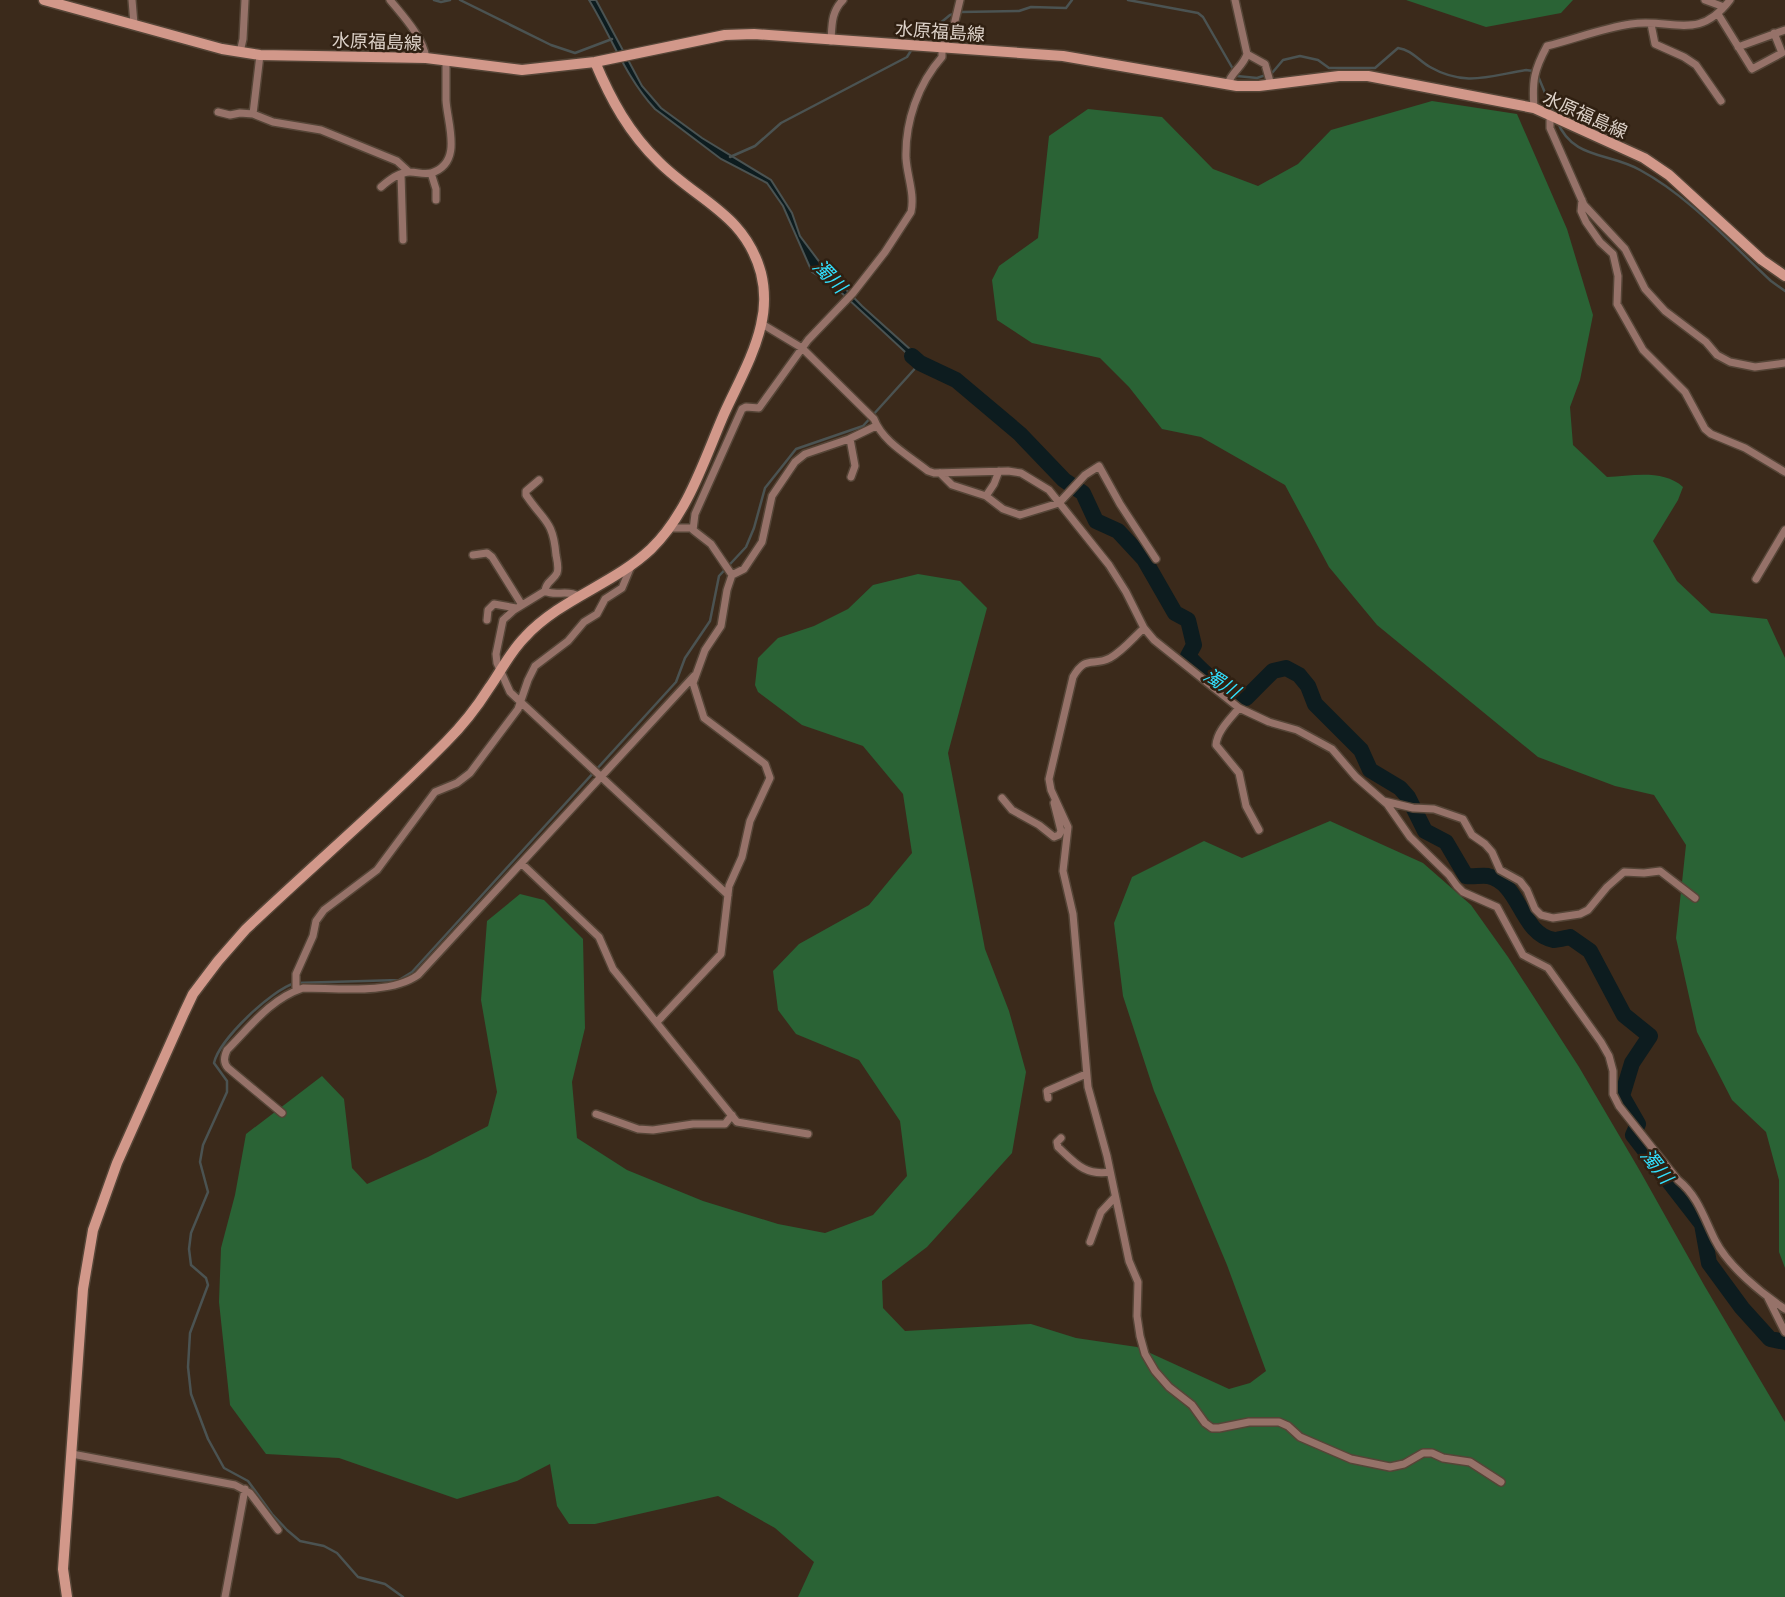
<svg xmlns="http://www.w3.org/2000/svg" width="1785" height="1597" font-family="'DM Sans','Noto Sans JP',sans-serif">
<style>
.green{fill:#2a6335}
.water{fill:#0d1c1f;stroke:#4b5352;stroke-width:2}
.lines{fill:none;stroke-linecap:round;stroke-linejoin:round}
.stream{stroke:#4b5352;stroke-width:2.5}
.river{stroke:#0d1c1f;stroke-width:16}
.street-casing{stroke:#554537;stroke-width:10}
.secondary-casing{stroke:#554537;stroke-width:13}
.street{stroke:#967269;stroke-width:7}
.secondary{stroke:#d2988a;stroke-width:10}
.labels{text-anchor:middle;stroke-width:5;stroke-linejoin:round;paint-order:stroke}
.street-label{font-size:18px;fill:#ddd2c9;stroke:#302012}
.water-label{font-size:19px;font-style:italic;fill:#32dffd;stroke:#302012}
</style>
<rect width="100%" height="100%" fill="#3b2a1b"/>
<path class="green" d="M 1406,0 L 1573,0 L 1561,13 L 1486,27 Z
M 1432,101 L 1517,114 L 1567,229 L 1593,315 L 1580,380 L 1570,407 L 1573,445 L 1607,477 C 1632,476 1663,469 1683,487 L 1678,500 L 1653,541 L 1677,581 L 1711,613 L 1767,619 L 1785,658 L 1785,1268 L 1779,1252 L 1779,1180 L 1766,1132 L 1732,1100 L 1697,1032 L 1676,938 L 1686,845 L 1654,795 L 1615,786 L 1538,757 L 1377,625 L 1329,567 L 1285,485 L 1201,437 L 1162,429 L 1129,387 L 1100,358 L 1032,343 L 997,320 L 992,280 L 999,266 L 1038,238 L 1049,136 L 1088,109 L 1162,117 L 1213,169 L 1258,186 L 1298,164 L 1331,130 Z
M 918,574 L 960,581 L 987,608 L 948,753 L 985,949 L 1009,1011 L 1026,1072 L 1012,1153 L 927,1247 L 882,1281 L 883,1308 L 905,1331 L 1031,1324 L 1076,1338 L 1137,1347 L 1229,1389 L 1250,1383 L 1266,1371 L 1227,1265 L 1154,1091 L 1123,996 L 1114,923 L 1132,877 L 1204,841 L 1242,858 L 1330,821 L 1423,863 L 1471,905 L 1508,957 L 1579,1067 L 1640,1171 L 1704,1285 L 1785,1422 L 1785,1597 L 798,1597 L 814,1562 L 775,1528 L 718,1496 L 595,1524 L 569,1524 L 557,1506 L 550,1464 L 517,1481 L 457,1499 L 339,1458 L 266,1454 L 230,1405 L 219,1302 L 221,1248 L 235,1195 L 246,1134 L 322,1076 L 344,1099 L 352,1168 L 367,1184 L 428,1157 L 488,1126 L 497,1092 L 481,1000 L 487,921 L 520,894 L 544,900 L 583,939 L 585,1028 L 572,1082 L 577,1138 L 627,1170 L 703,1201 L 778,1224 L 825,1233 L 873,1215 L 907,1176 L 900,1121 L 859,1060 L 796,1034 L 778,1010 L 773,971 L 799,944 L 869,905 L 912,853 L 903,794 L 863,746 L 802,725 L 758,692 L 755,685 L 758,658 L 778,638 L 814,626 L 848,609 L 873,585 Z"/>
<path class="water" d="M 589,0 L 596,0 L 642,86 L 661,108 L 702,138 L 771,180 L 792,213 L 800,236 L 821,264 L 862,306 L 931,368 L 917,363 L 832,284 L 812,272 L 783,206 L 767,183 L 721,159 L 655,109 C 626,78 611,36 589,0 Z"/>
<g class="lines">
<path class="stream" d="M 434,0 L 441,2 L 450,0
M 460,0 L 551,45 L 575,53 L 612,39
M 1128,0 L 1198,13 L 1203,17 L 1237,76 L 1257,78 L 1272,73 L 1283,60 L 1300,56 L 1318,60 L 1329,68 L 1375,68 L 1398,48 C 1412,50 1418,60 1430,67 C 1465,87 1489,76 1526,70 L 1533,71
M 916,43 L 950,15 L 961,12 L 1019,11 L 1031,7 L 1066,8 L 1072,0
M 1538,76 L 1553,112
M 1557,121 C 1573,160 1608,152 1640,170 C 1690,197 1730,243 1771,281 L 1785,291
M 730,157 L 755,146 L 781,123 L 907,57 L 912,49
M 403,1597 L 385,1584 L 358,1577 L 337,1553 L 324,1546 L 300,1541 L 287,1530 L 272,1514 L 248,1481 L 224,1468 L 208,1439 L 191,1394 L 188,1367 L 190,1333 L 208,1285 L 206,1278 L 191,1265 L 189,1249 L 191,1233 L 208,1192 L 200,1162 L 203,1145 L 227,1092 L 227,1081 L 214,1063 C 219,1040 271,990 295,983 L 399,980 L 412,972 L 676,682 L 685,658 L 710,621 L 719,576 L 746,547 L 754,528 L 765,488 L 796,449 L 863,426 L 920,363"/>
<path class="river" d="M 912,356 L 920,363 L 956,380 L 1020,434 L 1064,480 L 1083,493 L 1096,521 L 1118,531 L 1144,559 L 1175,613 L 1188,620 L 1194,645 L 1188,656 C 1201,670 1228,697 1246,698 L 1273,671 L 1286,668 L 1299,675 L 1308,686 L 1315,704 L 1361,750 L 1370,770 L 1400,788 L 1408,797 L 1425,831 L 1446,842 L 1466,876 C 1473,877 1481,875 1488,876 C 1521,883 1520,934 1554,940 C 1558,940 1565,938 1570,937 L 1590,951 L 1624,1015 L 1650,1036 L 1632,1063 L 1622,1096 L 1638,1124 L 1633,1135 L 1702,1224 L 1709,1263 L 1742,1308 L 1770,1339 L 1785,1342"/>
<defs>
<path id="street" d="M 132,0 L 134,24
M 390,0 C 403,16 423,37 426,58
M 1705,0 L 1724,7
M 1718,14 L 1752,69 L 1782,53 L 1774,33
M 1651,24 L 1655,44 L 1684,57 L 1696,65 L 1721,101
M 831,41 C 832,25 831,12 843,0
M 1738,47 L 1785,30
M 240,52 L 243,39 L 245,0
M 1247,54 L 1265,64 L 1271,85
M 1228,84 C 1231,72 1243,67 1247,54 L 1235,0
M 1534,108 C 1532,81 1534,70 1547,46 C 1575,39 1603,28 1631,24 C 1673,18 1698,42 1730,0
M 218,112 L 230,115 L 240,113 L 253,114 L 273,122 L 321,130 L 397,161 L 409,172
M 253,114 L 260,55
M 1550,117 L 1550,128 L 1584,205 L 1625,249 L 1645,289 L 1665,311 L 1706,342 L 1717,355 L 1730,362 L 1755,367 L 1785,363
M 431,173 L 436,189 L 436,200
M 401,174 L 403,240
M 381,187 C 389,180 399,172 410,172 C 418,172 423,175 431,173 C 464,163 447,123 446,100 C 446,87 446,74 446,61
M 1582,200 L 1581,211 L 1586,222 L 1600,242 L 1613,254 L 1618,276 L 1617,304 L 1643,350 L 1685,392 L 1705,429 L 1711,434 L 1745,448 L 1785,472
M 762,324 L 802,348 L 874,419 C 883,442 908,455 928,471 L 934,473 L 1008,471 L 1021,473 L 1049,490 L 1109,565 L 1126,592 L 1144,628 L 1154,640 L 1239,708 L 1269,722 L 1297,730 L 1332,749 L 1356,777 L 1387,804 L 1410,837 L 1449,875 L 1457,886 L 1463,892 L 1497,907 L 1523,955 L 1548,968 L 1601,1042 L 1609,1056 L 1613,1071 L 1613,1094 L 1619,1106 L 1678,1180 C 1698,1196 1704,1218 1715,1240 C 1728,1266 1761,1293 1785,1309
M 850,439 L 855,466 L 851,477
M 940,473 L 952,485 L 986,496 L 1003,509 L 1020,515 L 1059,503 L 1085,475 L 1099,466 L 1120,504 L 1156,559
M 539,480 L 526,491 L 526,495 C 544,522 553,520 556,555 C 557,560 559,568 557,573 C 553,581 546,581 545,591
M 986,496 L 994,484 L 999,471
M 670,528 L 693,528
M 473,555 L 487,553 L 492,557 L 522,605
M 732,575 L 711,544 L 693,530 L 695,514 L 742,409 L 746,407 L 759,408 L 808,340 L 853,293 L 885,252 L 911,212 C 915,194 907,176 906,158 C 905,122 918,84 942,57 L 942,47 L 954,25 L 960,0
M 1756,579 L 1785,530
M 579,596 C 565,589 557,597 545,591 L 514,610 L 503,620 L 496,654 L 497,663 L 510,692 L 728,895
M 487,620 L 488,610 L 494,604 L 516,608
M 1144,628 C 1134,637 1123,651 1110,658 C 1093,667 1086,654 1073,677 L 1049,779 L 1051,790 L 1068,827 L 1063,871 L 1073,914 L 1088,1087 L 1107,1156 L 1129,1261 L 1138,1282 L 1137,1316 L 1140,1336 L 1145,1354 L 1155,1371 L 1169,1387 L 1192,1405 L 1205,1423 L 1212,1428 L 1219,1428 L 1249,1422 L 1279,1422 L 1288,1426 L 1300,1437 L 1351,1459 L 1390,1467 L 1404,1464 L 1423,1453 L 1432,1453 L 1443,1458 L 1470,1462 L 1501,1482
M 1239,708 C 1230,719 1217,731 1216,745 L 1239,773 L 1246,806 L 1259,830
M 1002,798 L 1012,810 L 1039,825 L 1054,837 L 1059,835 L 1061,831 L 1054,803
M 1384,801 L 1413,808 L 1434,809 L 1463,819 L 1472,835 L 1485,844 L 1492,852 L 1500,870 L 1520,881 L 1527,890 L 1535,909 L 1541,915 L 1553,918 L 1580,914 L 1588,910 L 1607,887 L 1624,872 L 1644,873 L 1660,871 L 1695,898
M 522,864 L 599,937 L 613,969 L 737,1122 L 808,1134
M 296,990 L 296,974 L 313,936 L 316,921 L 324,910 L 377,870 L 435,792 L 457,783 L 470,773 L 518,709 L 528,680 L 535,666 L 568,641 L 584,622 L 597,614 L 605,599 L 622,588 L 632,564
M 657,1022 L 721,954 L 729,886 L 742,857 L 750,821 L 770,778 L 765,764 L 704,718 L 693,683 L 705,650 L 721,626 L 727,590 L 732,575 L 744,569 L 762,542 L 772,496 L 795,462 L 805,454 L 849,439 L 876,426
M 1048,1098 L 1047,1091 L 1086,1074
M 282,1113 L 228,1068 C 223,1062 224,1057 227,1050 C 250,1027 270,999 303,988 C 337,988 390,995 418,975 L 694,676
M 596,1114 L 638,1129 L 653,1130 L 693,1124 L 725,1124 L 732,1115
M 1061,1138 L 1057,1142 L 1058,1147 C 1075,1163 1085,1176 1110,1172
M 1090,1242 L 1101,1212 L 1115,1197
M 1768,1298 L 1785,1332
M 72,1454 L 235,1485 L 250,1493 L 278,1530
M 225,1597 L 245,1489"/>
<path id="secondary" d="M 44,0 L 222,49 L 260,55 L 426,58 L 522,70 L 595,62 L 725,35 L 754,34 L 1063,56 L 1237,86 L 1259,86 L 1339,76 L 1368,76 L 1534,108 L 1644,158 L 1669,175 L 1762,260 L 1785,276
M 67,1597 L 63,1569 L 83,1289 L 93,1230 L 117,1163 L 184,1013 L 193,994 L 218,961 L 246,929 C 312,866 382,807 446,742 C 462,726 477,707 489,688 C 501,671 510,652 525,637 C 560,599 614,584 651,549 C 688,513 704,460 724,414 C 737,385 754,356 761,325 C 765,309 765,289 761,273 C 745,214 698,201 659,162 C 629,133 611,100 595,62"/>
</defs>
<use href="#street" class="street-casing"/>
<use href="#secondary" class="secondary-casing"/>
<use href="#street" class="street"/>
<use href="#secondary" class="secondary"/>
</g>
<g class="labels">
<g class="street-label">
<text transform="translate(940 32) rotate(4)" y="6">水原福島線</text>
<text transform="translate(377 42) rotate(2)" y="6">水原福島線</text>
<text transform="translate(1585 115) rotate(24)" y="6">水原福島線</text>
</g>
<g class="water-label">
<text transform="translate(830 276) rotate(46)" y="7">濁川</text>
<text transform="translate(1222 683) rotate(33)" y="7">濁川</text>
<text transform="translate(1657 1166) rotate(52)" y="7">濁川</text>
</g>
</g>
</svg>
